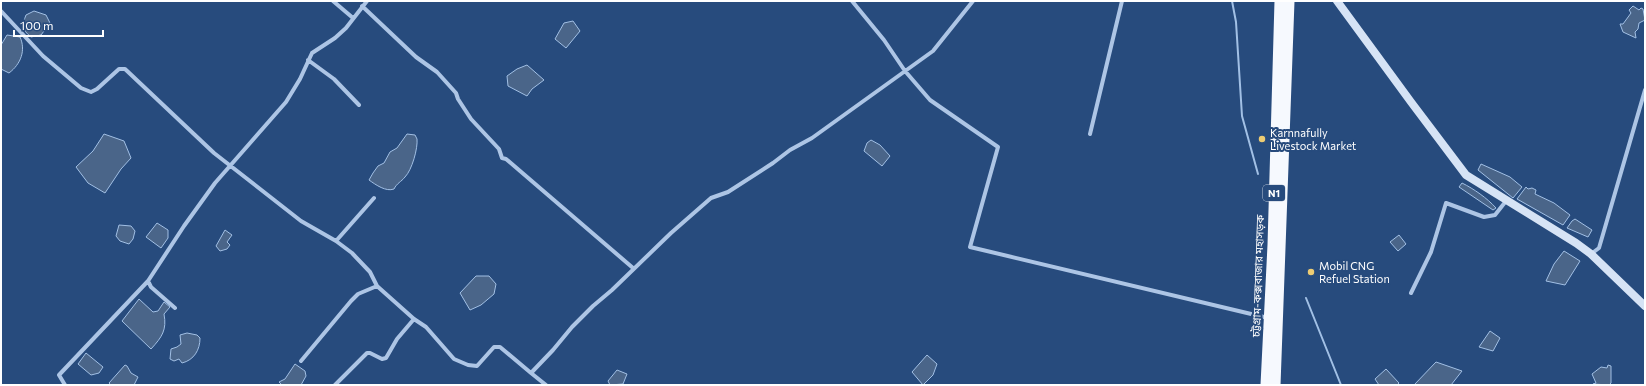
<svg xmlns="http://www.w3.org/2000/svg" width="1646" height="386" font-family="Commissioner,'Noto Sans Bengali',sans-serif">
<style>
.water{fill:#4a6589;stroke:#a2c0e5}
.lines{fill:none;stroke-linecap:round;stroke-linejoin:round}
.stream{stroke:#a2c0e5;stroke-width:2}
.minor{stroke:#adc5e5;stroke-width:4}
.secondary{stroke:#d6e3f5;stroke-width:8}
.trunk{stroke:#f6f9fe;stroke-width:11}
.poi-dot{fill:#edcc73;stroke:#274b7d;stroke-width:1.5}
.labels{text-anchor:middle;stroke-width:4;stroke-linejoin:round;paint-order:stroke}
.shield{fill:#274b7d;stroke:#bec9d8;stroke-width:1}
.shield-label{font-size:10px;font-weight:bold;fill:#fff}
.poi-label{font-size:11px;fill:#fff;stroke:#274b7d;text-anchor:start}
.street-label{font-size:11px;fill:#fff;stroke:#274b7d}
</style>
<rect width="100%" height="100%" fill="#274b7d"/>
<path class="water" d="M 1633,6 L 1639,10 L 1641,8 L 1643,9 L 1645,20 L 1639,23 L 1638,29 L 1635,32 L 1636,38 L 1623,32 L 1620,24 L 1623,24 L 1631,13 L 1629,10 Z
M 34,11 L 46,15 L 50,23 L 41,35 L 31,37 C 22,30 22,25 26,15 Z
M 573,21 L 580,31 L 566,48 L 555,39 L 564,23 Z
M 7,35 L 20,37 C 26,50 21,64 9,73 L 1,69 L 1,45 Z
M 527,65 L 544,80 L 532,89 L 527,96 L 508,86 L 507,76 L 517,69 Z
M 104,134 L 124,141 L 131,158 L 121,169 L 105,193 L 88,183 L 76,167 L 93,151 Z
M 407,134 L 415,135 L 417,139 C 418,148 412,170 405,177 C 401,182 397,183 394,189 C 386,192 376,185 369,180 L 373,173 L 378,166 L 384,163 L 390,152 L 397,148 Z
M 871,140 L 880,145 L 890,156 L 882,166 L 864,151 L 867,143 Z
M 1481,164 L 1510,177 L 1522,187 L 1513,198 L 1478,170 Z
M 1462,183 C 1474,189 1487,198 1496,208 L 1493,210 L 1459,187 Z
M 1526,187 L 1528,189 L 1532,188 L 1536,190 L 1535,194 L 1554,203 L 1570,215 L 1563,225 L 1517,199 Z
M 1575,219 L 1592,230 L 1588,237 L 1567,228 L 1572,221 Z
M 157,223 L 168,230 L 168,238 L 161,248 L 146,237 Z
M 119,225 L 131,226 L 135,231 L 133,239 L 129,244 L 120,241 L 116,236 Z
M 225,230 L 232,235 L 227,242 L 230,245 L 227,249 L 220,251 L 216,246 Z
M 1399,235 L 1406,244 L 1398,251 L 1390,242 Z
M 1564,251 L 1580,261 L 1565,285 L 1546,281 L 1554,264 Z
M 476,276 L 489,276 L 496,284 L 494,294 L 481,305 L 470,310 L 460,293 Z
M 139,299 L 153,312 L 158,311 L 164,302 L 170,307 L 164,314 C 167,330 162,337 151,349 L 122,321 Z
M 1490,331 L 1500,338 L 1493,351 L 1479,347 Z
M 187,333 L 197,335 L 200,338 C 200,350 194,360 182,363 L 179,359 L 174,361 L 170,359 L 171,349 L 177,347 L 181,344 L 180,335 Z
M 86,353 L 103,367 L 99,373 L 91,375 L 78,364 Z
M 927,355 L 937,364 L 933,375 L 923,385 L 912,372 Z
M 1436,362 L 1462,371 L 1451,385 L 1414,385 Z
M 295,364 L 305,371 L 306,376 L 301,385 L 282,385 L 279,382 L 285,379 Z
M 125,365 L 127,366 L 131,373 L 138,377 L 134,385 L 111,385 L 109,383 Z
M 1608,365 L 1611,366 L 1611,383 L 1609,385 L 1593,384 L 1596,383 L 1592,374 L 1601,367 L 1607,368 Z
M 1386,369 L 1399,383 L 1397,385 L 1379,385 L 1375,379 Z
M 617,370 L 627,374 L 623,384 L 610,385 L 608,381 Z"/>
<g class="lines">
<path class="stream" d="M 1232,1 L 1236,22 L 1242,116 L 1258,174
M 1306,298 L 1341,385"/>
<path class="minor" d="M 333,1 L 353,18
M 852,1 L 884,40 L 905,71 L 930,100 L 998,147 L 970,247 L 1268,318
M 362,6 L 416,57 L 437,72 L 456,93 L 458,99 L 471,119 L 499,149 L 502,158 L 506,159 L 633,268
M 1,11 L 43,56 L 81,88 L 91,92 L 97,89 L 119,69 L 125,69 L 214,153 L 301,221 L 336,241 L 352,253 L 370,272 L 377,286 L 414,319 L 426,327 L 454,359 L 468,365 L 477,366 L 494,347 L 500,347 L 531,373
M 308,60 L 334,79 L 359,105
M 1090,134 L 1122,1
M 336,241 L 374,198
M 1591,254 L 1599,248 L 1645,90
M 1411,293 L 1431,252 L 1446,203 L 1484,217 L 1495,215 L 1506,201
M 175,308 L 151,287 L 148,281 L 184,226 L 215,183 L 286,102 L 300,79 L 312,53 L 335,38 L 346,28 L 367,1
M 301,361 L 351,301 L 358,294 L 377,286
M 65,385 L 59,375 L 148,281
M 335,385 L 367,353 L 370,353 L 382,359 L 386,358 L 397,339 L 414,319
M 546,385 L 531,373 L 553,350 L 572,327 L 593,306 L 612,290 L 671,233 L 711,198 L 728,192 L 773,163 L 790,150 L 812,138 L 933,51 L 973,1"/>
<path class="secondary" d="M 1337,1 L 1411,102 L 1466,175 L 1576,243 L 1591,254 L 1645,306"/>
<path class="trunk" d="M 1266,385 L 1273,245 L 1280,1
M 1275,385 L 1289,1"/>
</g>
<g class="poi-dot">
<circle cx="1262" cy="139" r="4"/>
<circle cx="1311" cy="272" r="4"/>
</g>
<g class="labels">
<rect class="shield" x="1263" y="185" width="22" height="16" rx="3"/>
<g class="shield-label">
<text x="1274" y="197">N1</text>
</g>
<g class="poi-label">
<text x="1270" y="137">Karnnafully<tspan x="1270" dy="13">Livestock Market</tspan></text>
<text x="1319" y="270">Mobil CNG<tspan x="1319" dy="13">Refuel Station</tspan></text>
</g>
<g class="street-label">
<text transform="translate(1258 276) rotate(-88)" y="4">চট্টগ্রাম-কক্সবাজার মহাসড়ক</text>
</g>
</g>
<rect width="1646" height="386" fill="none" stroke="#ffffff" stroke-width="4"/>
<path d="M14 30v6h89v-6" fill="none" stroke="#ffffff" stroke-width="2"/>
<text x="20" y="30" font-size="12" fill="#ffffff" stroke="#274b7d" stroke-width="3" paint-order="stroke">100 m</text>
</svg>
